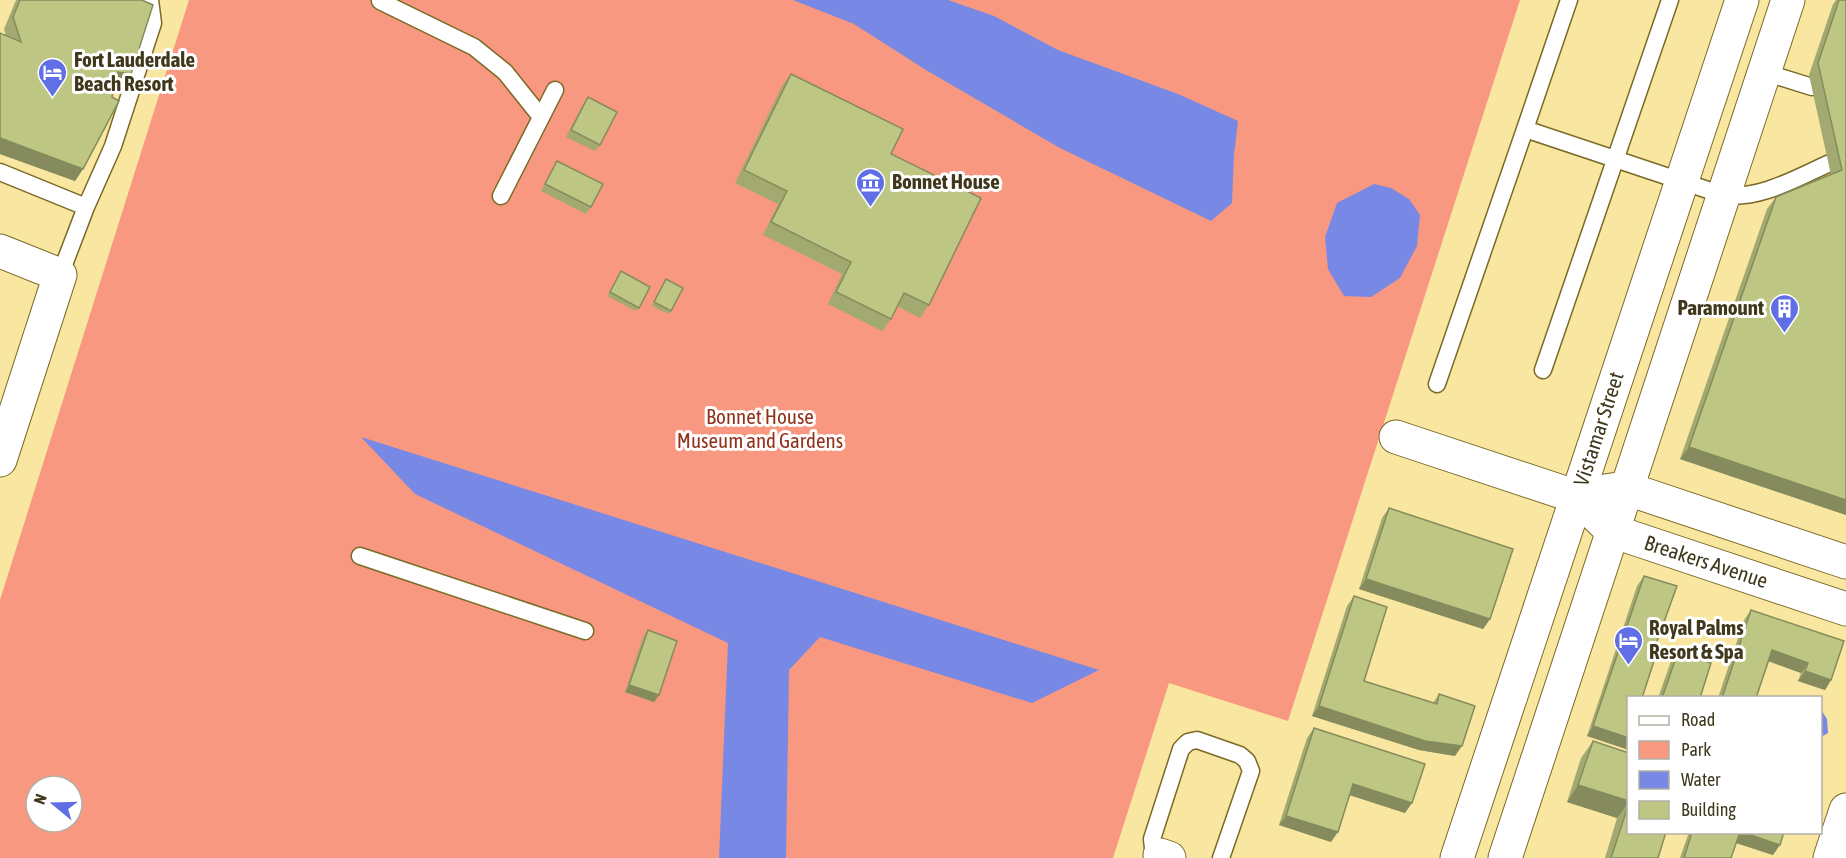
<svg xmlns="http://www.w3.org/2000/svg" width="1846" height="858" font-family="'Asap Condensed',sans-serif">
<style>
.green{fill:#f89880;fill-rule:evenodd}
.water{fill:#7888e5}
.lines{fill:none;stroke-linecap:round;stroke-linejoin:round}
.service-casing{stroke:#7b6a26;stroke-width:19}
.minor-casing{stroke:#7b6a26;stroke-width:35}
.service{stroke:#fff;stroke-width:16}
.minor{stroke:#fff;stroke-width:33}
.wall{fill:#a3aa71}
.shaded-wall{fill:#858b5c}
.building{fill:#bec683;stroke:#858b5c;stroke-width:1.5}
.labels{text-anchor:middle;stroke-width:6;stroke-linejoin:round;paint-order:stroke}
.poi-label{font-size:21px;font-weight:bold;fill:#3f381c;stroke:#fff;text-anchor:start}
.park-label{font-size:21px;fill:#92321b;stroke:#fff}
.street-label{font-size:21px;fill:#3f381c;stroke:#fff}
</style>
<rect width="100%" height="100%" fill="#f9e6a1"/>
<path class="green" d="M 189,0 L 1520,0 L 1288,721 L 1169,683 L 1113,858 L 0,858 L 0,600 ZM 36,786 L 72,786 L 72,822 L 36,822 Z"/>
<path class="water" d="M 793,0 L 948,0 L 994,16 L 1058,50 L 1178,94 L 1238,121 L 1234,155 L 1232,203 L 1211,221 L 1060,148 L 926,70 L 854,24 Z
M 1374,184 L 1391,188 L 1409,199 L 1420,215 L 1417,246 L 1400,278 L 1371,297 L 1344,296 L 1328,269 L 1325,237 L 1337,203 Z
M 361,437 L 1099,670 L 1032,703 L 820,637 L 789,670 L 786,858 L 719,858 L 728,643 L 415,494 Z
M 1820,708 L 1827,719 L 1828,733 L 1821,737 Z"/>
<g class="lines">
<defs>
<path id="service" d="M 1569,0 L 1525,129 L 1723,195 C 1760,200 1796,178 1830,163
M 380,1 L 474,47 L 505,72 L 541,117
M 1764,72 L 1812,87
M 0,172 L 86,207 L 60,275
M 501,196 L 555,90
M 86,207 L 113,146 L 153,23 L 150,0
M 1543,370 L 1670,0
M 1437,384 L 1525,129
M 360,556 L 585,631
M 1160,855 L 1153,848 L 1152,839 L 1181,749 L 1188,742 L 1197,740 L 1240,755 L 1247,761 L 1251,771 L 1221,858"/>
<path id="minor" d="M 0,251 L 60,275 L 0,460
M 1396,437 L 1577,497 L 1612,531 L 1846,609
M 1605,491 L 1625,488 L 1846,562
M 1160,855 L 1169,858
M 1457,858 L 1742,0
M 1505,858 L 1788,0
M 1830,858 L 1846,810"/>
</defs>
<use href="#service" class="service-casing"/>
<use href="#minor" class="minor-casing"/>
<use href="#service" class="service"/>
<use href="#minor" class="minor"/>
</g>
<path class="wall" d="M 16,0 L 142,0 L 122,86 L 114,85 L 83,169 L 75,181 L 0,154 L 0,33 L 6,36 L 4,29 Z
M 1836,0 L 1846,0 L 1846,515 L 1680,459 L 1767,209 L 1776,197 L 1831,175 L 1809,75 L 1833,4 Z
M 791,74 L 891,154 L 929,305 L 920,318 L 897,306 L 891,319 L 882,331 L 828,304 L 842,274 L 763,235 L 778,204 L 735,183 L 782,86 Z
M 588,97 L 600,145 L 595,151 L 566,137 L 583,104 Z
M 557,161 L 591,207 L 586,214 L 541,191 L 553,168 Z
M 621,271 L 639,308 L 636,311 L 607,296 Z
M 666,279 L 671,311 L 668,314 L 652,306 Z
M 1389,508 L 1490,619 L 1483,629 L 1359,589 L 1382,518 Z
M 1644,576 L 1652,655 L 1629,698 L 1629,750 L 1587,736 L 1637,586 Z
M 1354,596 L 1364,681 L 1433,703 L 1439,694 L 1455,756 L 1419,750 L 1312,716 L 1347,606 Z
M 1751,610 L 1831,680 L 1825,690 L 1798,681 L 1801,673 L 1769,661 L 1756,698 L 1718,698 L 1744,620 Z
M 648,630 L 659,695 L 654,702 L 625,692 L 643,637 Z
M 1678,652 L 1700,698 L 1658,698 L 1671,661 Z
M 1314,728 L 1405,813 L 1350,795 L 1331,842 L 1279,825 L 1307,738 Z
M 1593,741 L 1629,753 L 1658,858 L 1605,858 L 1617,818 L 1567,802 L 1581,758 Z
M 1689,832 L 1784,832 L 1773,855 L 1736,843 L 1731,858 L 1680,858 Z"/>
<path class="shaded-wall" d="M 117,72 L 131,74 L 122,86 L 109,84 Z
M 0,138 L 83,169 L 75,181 L 0,154 Z
M 1689,447 L 1846,500 L 1846,515 L 1680,459 Z
M 1366,579 L 1490,619 L 1483,629 L 1359,589 Z
M 1772,650 L 1808,663 L 1801,673 L 1765,660 Z
M 1805,671 L 1831,680 L 1825,690 L 1798,681 Z
M 629,685 L 659,695 L 654,702 L 625,692 Z
M 1319,706 L 1462,746 L 1455,756 L 1419,750 L 1312,716 Z
M 1593,726 L 1629,738 L 1629,750 L 1587,736 Z
M 1353,784 L 1412,803 L 1405,813 L 1346,794 Z
M 1578,785 L 1629,801 L 1629,802 L 1617,818 L 1567,802 Z
M 1286,816 L 1338,832 L 1331,842 L 1279,825 Z
M 1739,832 L 1742,832 L 1780,845 L 1773,855 L 1733,842 Z"/>
<path class="building" d="M 20,0 L 142,0 L 153,5 L 131,74 L 117,72 L 112,97 L 119,101 L 83,169 L 0,138 L 0,33 L 21,42 L 13,17 Z
M 1839,0 L 1846,0 L 1846,500 L 1689,447 L 1776,197 L 1842,170 L 1818,63 Z
M 791,74 L 903,129 L 891,154 L 981,198 L 929,305 L 904,293 L 891,319 L 836,292 L 851,262 L 771,222 L 787,191 L 744,170 Z
M 588,97 L 617,112 L 600,145 L 571,130 Z
M 557,161 L 603,184 L 591,207 L 545,184 Z
M 621,271 L 650,287 L 639,308 L 610,292 Z
M 666,279 L 683,288 L 671,311 L 654,302 Z
M 1389,508 L 1513,549 L 1490,619 L 1366,579 Z
M 1644,576 L 1677,586 L 1652,655 L 1655,658 L 1642,698 L 1629,698 L 1629,738 L 1593,726 Z
M 1354,596 L 1387,607 L 1364,681 L 1437,704 L 1439,694 L 1475,706 L 1462,746 L 1425,741 L 1319,706 Z
M 1751,610 L 1844,641 L 1831,680 L 1805,671 L 1808,663 L 1772,650 L 1756,698 L 1722,698 Z
M 648,630 L 677,641 L 659,695 L 629,685 Z
M 1678,652 L 1711,663 L 1700,698 L 1662,698 Z
M 1314,728 L 1425,764 L 1412,803 L 1353,784 L 1338,832 L 1286,816 Z
M 1593,741 L 1629,753 L 1629,801 L 1578,785 Z
M 1629,803 L 1629,832 L 1666,832 L 1658,858 L 1611,858 Z
M 1692,832 L 1740,832 L 1731,858 L 1684,858 Z
M 1742,832 L 1784,832 L 1780,845 Z"/>
<defs>
<symbol id="hotel-pin" viewBox="-11 -11 22 30"><path d="M0 17L-7.5 6A9.5 9.5 0 1 1 7.5 6Z" fill="#616fe7" stroke="#fff"/><path d="M-6-4.5h1.5V1H6V5H4.5V3h-9V5H-6ZM-4 0a1.8 1.8 0 1 1 3.6 0ZM.5 0V-2.5h3Q6-2.5 6 0Z" fill="#fff"/></symbol>
<symbol id="museum-pin" viewBox="-11 -11 22 30"><path d="M0 17L-7.5 6A9.5 9.5 0 1 1 7.5 6Z" fill="#616fe7" stroke="#fff"/><path d="M0-6L6-3V-2H-6V-3ZM-5-1h2V3h-2ZM-1-1h2V3h-2ZM3-1h2V3H3ZM-6 4H6V6H-6Z" fill="#fff"/></symbol>
<symbol id="building-pin" viewBox="-11 -11 22 30"><path d="M0 17L-7.5 6A9.5 9.5 0 1 1 7.5 6Z" fill="#616fe7" stroke="#fff"/><path d="M-4-6H4V6H1V3H-1V6H-4ZM-2.5-4.3h1.7v1.8h-1.7ZM.8-4.3h1.7v1.8H.8ZM-2.5-1h1.7V.8h-1.7ZM.8-1h1.7V.8H.8Z" fill="#fff"/></symbol>
</defs>
<g fill-rule="evenodd">
<use href="#hotel-pin" x="36" y="56" width="33" height="45"/>
<use href="#museum-pin" x="854" y="166" width="33" height="45"/>
<use href="#building-pin" x="1768" y="292" width="33" height="45"/>
<use href="#hotel-pin" x="1612" y="624" width="33" height="45"/>
</g>
<g class="labels">
<g class="poi-label">
<text x="74" y="67">Fort Lauderdale<tspan x="74" dy="24">Beach Resort</tspan></text>
<text x="892" y="189">Bonnet House</text>
<text x="1764" y="315" text-anchor="end">Paramount</text>
<text x="1649" y="635">Royal Palms<tspan x="1649" dy="24">Resort &amp; Spa</tspan></text>
</g>
<g class="park-label">
<text x="760" y="424">Bonnet House<tspan x="760" dy="24">Museum and Gardens</tspan></text>
</g>
<g class="street-label">
<text transform="translate(1599 429) rotate(-72)" y="7">Vistamar Street</text>
<text transform="translate(1706 562) rotate(18)" y="7">Breakers Avenue</text>
</g>
</g>
<rect x="1627" y="696" width="195" height="138" fill="#ffffff" stroke="#b2afa4" stroke-width="1.5"/>
<rect x="1639" y="716" width="30" height="9" fill="#ffffff" stroke="#b2afa4" stroke-width="1.5"/>
<text x="1681" y="726" font-size="18" fill="#3f381c">Road</text>
<rect x="1639" y="741" width="30" height="18" fill="#f89880" stroke="#b2afa4" stroke-width="1.5"/>
<text x="1681" y="756" font-size="18" fill="#3f381c">Park</text>
<rect x="1639" y="771" width="30" height="18" fill="#7888e5" stroke="#b2afa4" stroke-width="1.5"/>
<text x="1681" y="786" font-size="18" fill="#3f381c">Water</text>
<rect x="1639" y="801" width="30" height="18" fill="#bec683" stroke="#b2afa4" stroke-width="1.5"/>
<text x="1681" y="816" font-size="18" fill="#3f381c">Building</text>
<g transform="translate(54 804) rotate(289)"><circle r="28" fill="#ffffff" stroke="#b2afa4" stroke-width="1.5"/>
<path d="M0-4.5L10 22L0 15L-10 22Z" fill="#616fe7"/>
<text y="-9" font-size="16" font-weight="bold" text-anchor="middle" fill="#3f381c">N</text>
</g>
</svg>
